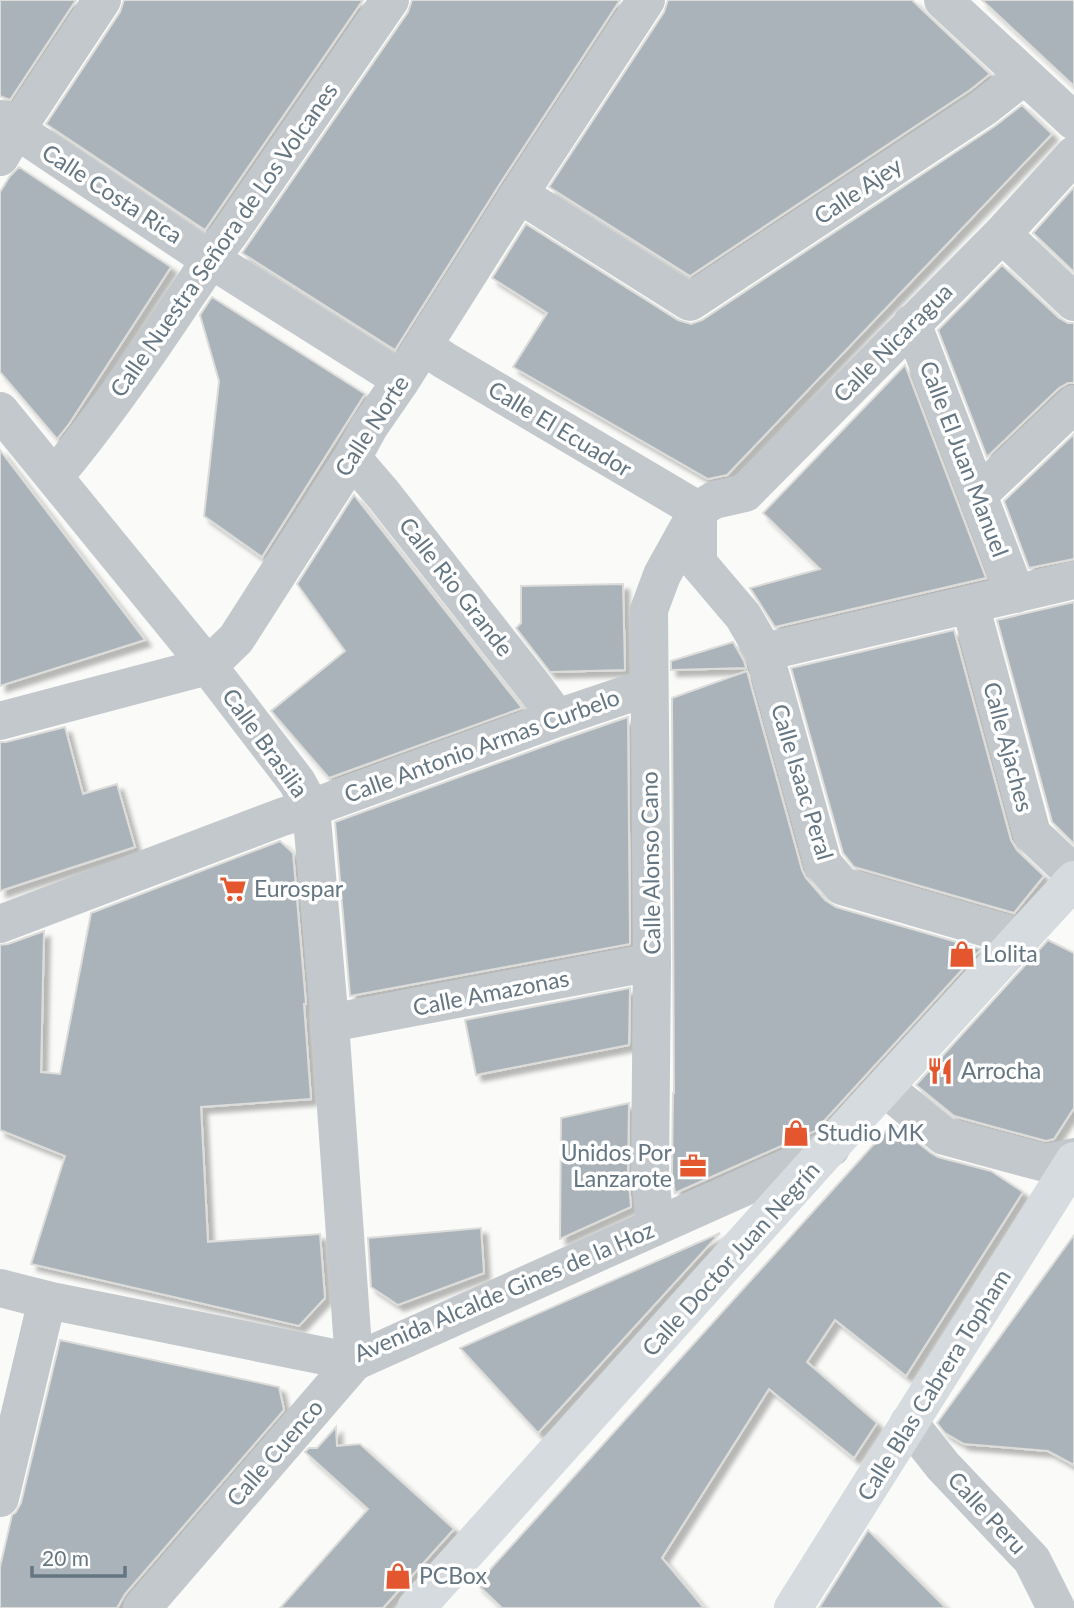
<svg xmlns="http://www.w3.org/2000/svg" width="1074" height="1608" font-family="Lato,sans-serif">
<style>
.building{fill:#aab3b9;stroke:#dcdcda;stroke-width:2;filter:url(#shadow)}
.lines{fill:none;stroke-linecap:round;stroke-linejoin:round}
.minor{stroke:#c3c8cc;stroke-width:38}
.tertiary{stroke:#c3c8cc;stroke-width:38}
.secondary{stroke:#d6dbdf;stroke-width:38}
.labels{text-anchor:middle;stroke-width:7;stroke-linejoin:round;paint-order:stroke}
.street-label{font-size:23px;fill:#657683;stroke:#fff}
.poi-label{font-size:23px;fill:#657683;stroke:#fff;text-anchor:start}
</style>
<defs>
<filter id="shadow"><feDropShadow dx="6" dy="6" stdDeviation="2" flood-color="#0004"/></filter>
</defs>
<rect width="100%" height="100%" fill="#fafaf8"/>
<path class="building" d="M 0,0 L 76,0 L 10,100 L 0,96 Z
M 124,0 L 363,0 L 205,230 L 46,124 L 120,12 Z
M 412,0 L 620,0 L 501,182 L 395,350 L 242,253 L 408,12 Z
M 668,0 L 912,0 L 990,74 L 970,90 L 690,276 L 549,187 L 664,12 Z
M 982,0 L 1074,0 L 1074,86 Z
M 1022,105 L 1052,134 L 727,475 L 708,479 L 513,367 L 547,313 L 492,278 L 526,224 L 678,320 L 691,324 L 702,320 L 995,126 Z
M 19,167 L 171,267 L 69,424 L 57,439 L 0,372 L 0,192 L 10,176 Z
M 1074,187 L 1074,272 L 1033,233 Z
M 1002,265 L 1059,318 L 1068,323 L 1074,323 L 1074,383 L 1068,383 L 1059,388 L 987,457 L 938,330 Z
M 212,297 L 365,394 L 262,557 L 204,516 L 219,381 L 200,315 Z
M 905,365 L 986,578 L 775,627 L 750,588 L 820,569 L 763,513 Z
M 1074,434 L 1074,559 L 1029,568 L 1004,501 Z
M 0,450 L 145,640 L 0,686 Z
M 354,495 L 522,708 L 329,778 L 271,711 L 345,651 L 297,584 Z
M 623,584 L 625,670 L 550,672 L 516,628 L 521,623 L 521,586 Z
M 1074,602 L 1074,844 L 1052,822 L 997,620 Z
M 954,630 L 1011,840 L 1017,850 L 1044,876 L 1014,913 L 854,867 L 843,853 L 791,668 Z
M 733,642 L 744,661 L 746,668 L 671,670 L 671,661 Z
M 747,671 L 802,870 L 806,878 L 825,900 L 836,907 L 981,949 L 815,1131 L 675,1193 L 672,1173 L 673,1093 L 674,1093 L 672,698 Z
M 628,717 L 630,944 L 350,996 L 335,822 L 564,739 Z
M 65,727 L 83,794 L 117,784 L 135,847 L 0,891 L 0,742 L 6,742 Z
M 280,841 L 293,853 L 306,1004 L 304,1004 L 311,1099 L 201,1107 L 208,1242 L 320,1234 L 325,1298 L 299,1326 L 31,1264 L 65,1156 L 0,1130 L 0,945 L 8,944 L 44,931 L 41,1072 L 60,1074 L 91,913 Z
M 1048,940 L 1074,953 L 1074,1108 L 1054,1139 L 1046,1141 L 954,1116 L 916,1085 Z
M 630,988 L 629,1045 L 476,1075 L 465,1020 Z
M 629,1103 L 628,1174 L 631,1207 L 560,1239 L 561,1118 Z
M 893,1123 L 931,1153 L 938,1157 L 991,1171 L 1023,1192 L 906,1376 L 835,1320 L 807,1362 L 877,1423 L 854,1458 L 769,1389 L 662,1558 L 704,1608 L 502,1608 L 477,1584 Z
M 481,1228 L 484,1273 L 398,1305 L 371,1287 L 368,1238 Z
M 720,1233 L 538,1433 L 460,1348 Z
M 1074,1235 L 1074,1465 L 1048,1451 L 964,1444 L 945,1433 L 937,1423 Z
M 60,1340 L 279,1387 L 284,1410 L 125,1594 L 117,1608 L 0,1608 L 0,1567 L 12,1515 L 16,1512 L 21,1503 Z
M 336,1427 L 337,1446 L 360,1444 L 454,1529 L 383,1608 L 280,1608 L 368,1509 L 305,1452 L 309,1448 L 317,1448 Z
M 868,1530 L 946,1608 L 819,1608 Z"/>
<g class="lines">
<path class="minor" d="M 943,0 L 1074,121
M 0,119 L 194,249 L 386,370 L 400,382
M 0,157 L 16,130 L 102,0
M 519,194 L 690,302 L 983,108 L 1024,76
M 1002,234 L 1074,302
M 912,323 L 1016,594
M 424,346 L 444,360 L 698,510
M 0,411 L 208,666 L 297,782 L 311,808 L 330,1023 L 354,1362 L 142,1608
M 352,458 L 383,494 L 534,687 L 557,718
M 54,477 C 102,420 145,358 186,296 C 201,275 213,254 229,234 L 390,0
M 978,495 L 1074,404
M 698,512 L 698,563 L 743,616 L 764,652 L 823,864 L 842,886 L 1021,938
M 970,604 L 1032,834 L 1074,874
M 764,652 L 1074,580
M 0,721 L 208,666 L 236,639 L 352,458 L 369,427 L 400,382 L 519,194 L 646,0
M 0,924 L 282,817 L 311,808 L 557,718 L 631,693 L 649,689
M 330,1023 L 652,962
M 885,1088 L 944,1136 L 1045,1163 L 1074,1157
M 655,1227 L 650,1174 L 652,962 L 649,610 L 662,575 L 698,510 L 714,500 L 745,493 L 1002,234 L 1074,155
M 909,1423 L 943,1466 L 1032,1560 L 1056,1608
M 0,1498 L 47,1300"/>
<path class="tertiary" d="M 0,1288 L 47,1300 L 354,1362 L 831,1148"/>
<path class="secondary" d="M 416,1608 L 848,1127 L 1074,880
M 793,1608 L 1074,1161"/>
</g>
<defs>
<symbol id="supermarket-bare" viewBox="-9 -9 18 18"><path d="M-6-5.5h2.5l.6 2H6L4.5 2H-2.5L-4.4-4H-6ZM-1.5 3.2a1.3 1.3 0 1 0 .1 0ZM3 3.2a1.3 1.3 0 1 0 .1 0Z" fill="#e4572e" stroke="#fff" stroke-width="2.5" paint-order="stroke"/></symbol>
<symbol id="shop-bare" viewBox="-9 -9 18 18"><path d="M-5-2.5h2.3a2.7 3.5 0 0 1 5.4 0H5L5.5 6h-11ZM-1.5-2.5h3a1.5 2.3 0 0 0-3 0Z" fill="#e4572e" stroke="#fff" stroke-width="2.5" paint-order="stroke"/></symbol>
<symbol id="restaurant-bare" viewBox="-9 -9 18 18"><path d="M-5-6h1v4h1v-4h1v4h1v-4h1v5L-1.5 .5V6h-2V.5L-5-1ZM5-6V6H3V1.5H1.5Q1.5-4 5-6Z" fill="#e4572e" stroke="#fff" stroke-width="2.5" paint-order="stroke"/></symbol>
<symbol id="office-bare" viewBox="-9 -9 18 18"><path d="M-6-3h4V-5.5h4V-3h4V5H-6ZM-1-4.5V-3h2v-1.5ZM-6 0V1H6V0Z" fill="#e4572e" stroke="#fff" stroke-width="2.5" paint-order="stroke"/></symbol>
</defs>
<g fill-rule="evenodd">
<use href="#supermarket-bare" x="214" y="870" width="38" height="38"/>
<use href="#shop-bare" x="943" y="935" width="38" height="38"/>
<use href="#restaurant-bare" x="921" y="1052" width="38" height="38"/>
<use href="#shop-bare" x="777" y="1114" width="38" height="38"/>
<use href="#office-bare" x="674" y="1147" width="38" height="38"/>
<use href="#shop-bare" x="379" y="1557" width="38" height="38"/>
</g>
<g class="labels">
<g class="street-label">
<text transform="translate(858 191) rotate(-34)" y="8">Calle Ajey</text>
<text transform="translate(112 194) rotate(33)" y="8">Calle Costa Rica</text>
<text transform="translate(224 240) rotate(-55)" y="8">Calle Nuestra Señora de Los Volcanes</text>
<text transform="translate(893 343) rotate(-45)" y="8">Calle Nicaragua</text>
<text transform="translate(372 426) rotate(-57)" y="8">Calle Norte</text>
<text transform="translate(560 429) rotate(31)" y="8">Calle El Ecuador</text>
<text transform="translate(964 459) rotate(69)" y="8">Calle El Juan Manuel</text>
<text transform="translate(456 587) rotate(52)" y="8">Calle Rio Grande</text>
<text transform="translate(265 743) rotate(54)" y="8">Calle Brasilia</text>
<text transform="translate(482 746) rotate(-20)" y="8">Calle Antonio Armas Curbelo</text>
<text transform="translate(1008 747) rotate(75)" y="8">Calle Ajaches</text>
<text transform="translate(802 782) rotate(73)" y="8">Calle Isaac Peral</text>
<text transform="translate(651 863) rotate(-91)" y="8">Calle Alonso Cano</text>
<text transform="translate(491 993) rotate(-11)" y="8">Calle Amazonas</text>
<text transform="translate(731 1259) rotate(-48)" y="8">Calle Doctor Juan Negrín</text>
<text transform="translate(504 1292) rotate(-23)" y="8">Avenida Alcalde Gines de la Hoz</text>
<text transform="translate(934 1385) rotate(-58)" y="8">Calle Blas Cabrera Topham</text>
<text transform="translate(275 1453) rotate(-49)" y="8">Calle Cuenco</text>
<text transform="translate(987 1513) rotate(47)" y="8">Calle Peru</text>
</g>
<g class="poi-label">
<text x="254" y="897">Eurospar</text>
<text x="983" y="962">Lolita</text>
<text x="961" y="1079">Arrocha</text>
<text x="817" y="1141">Studio MK</text>
<text x="672" y="1161" text-anchor="end">Unidos Por<tspan x="672" dy="26">Lanzarote</tspan></text>
<text x="419" y="1584">PCBox</text>
</g>
</g>
<path d="M32 1566v10h93v-10" fill="none" stroke="#657683" stroke-width="3.5"/>
<text x="42" y="1566" font-size="21" fill="#657683" stroke="#ffffff" stroke-width="5" paint-order="stroke">20 m</text>
</svg>
